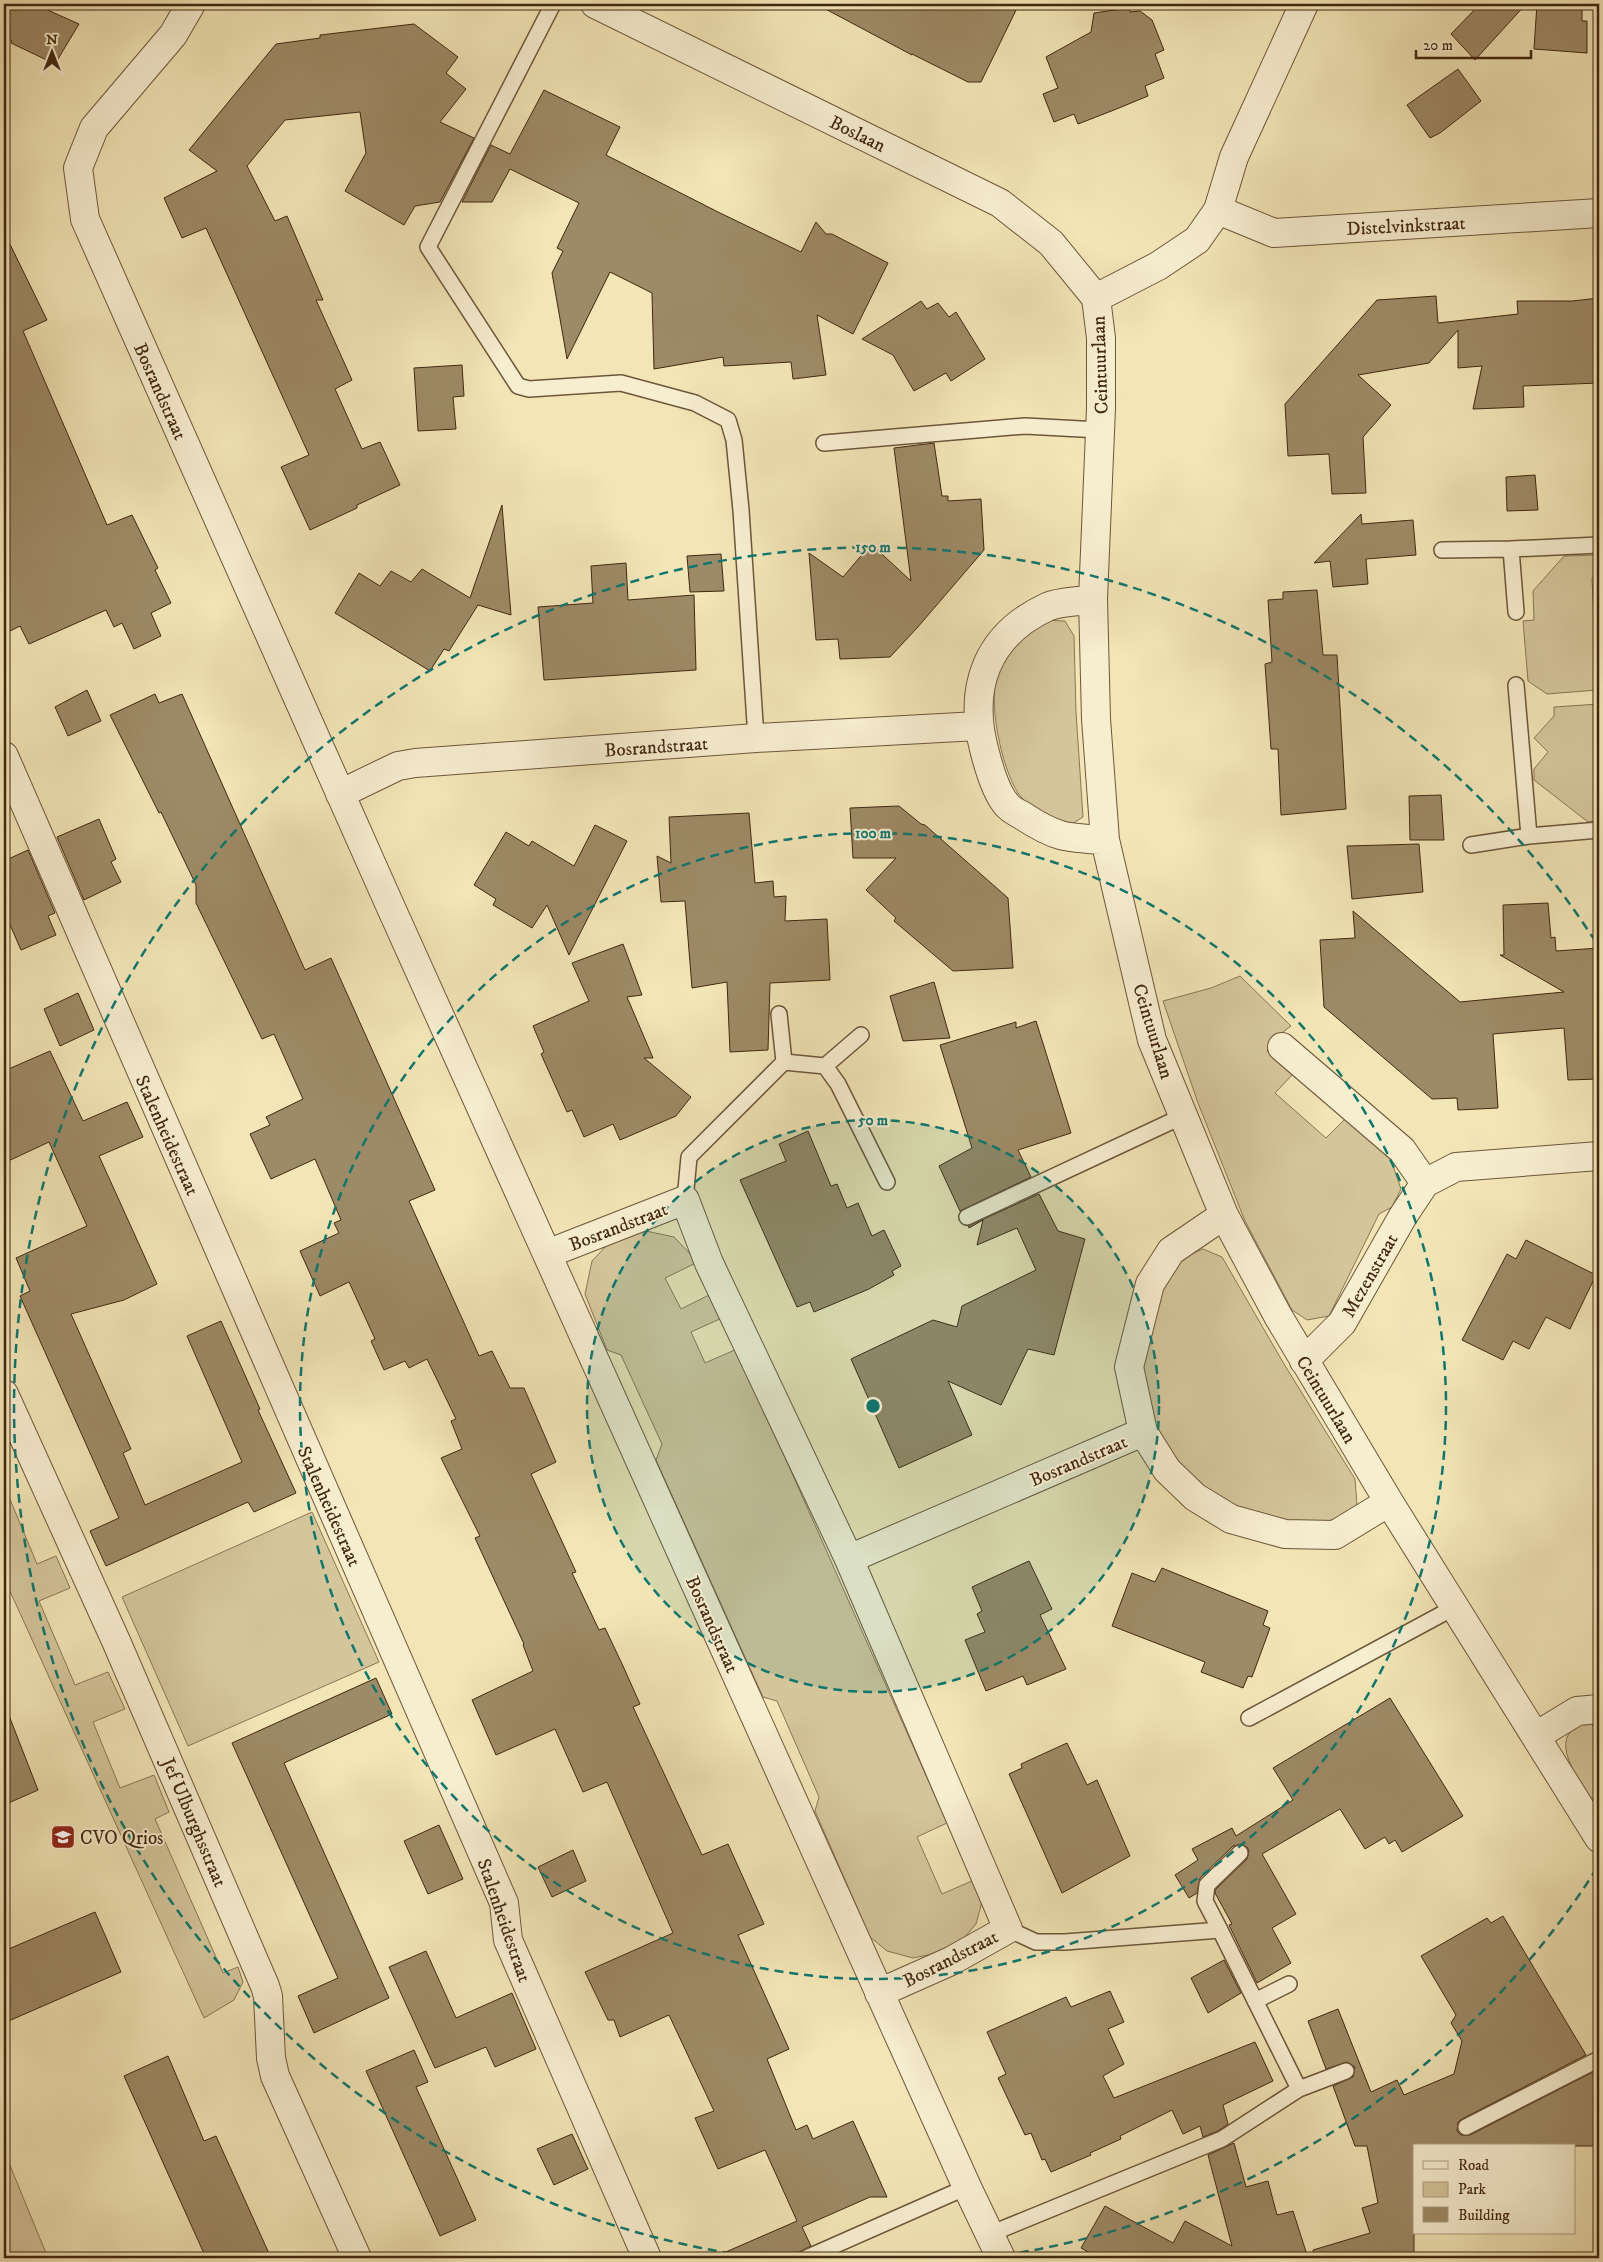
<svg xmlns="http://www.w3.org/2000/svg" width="1603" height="2262" font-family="'IM FELL DW Pica',serif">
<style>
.green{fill:#d4c59a;stroke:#8a7655}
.building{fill:#9d8a66;stroke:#412710}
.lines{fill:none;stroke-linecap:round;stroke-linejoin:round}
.service-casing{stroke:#6d563a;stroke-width:18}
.minor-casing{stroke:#6d563a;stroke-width:30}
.service{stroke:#f7eed0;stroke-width:15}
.minor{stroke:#f7eed0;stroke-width:28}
.ring{fill:none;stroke:#0f766e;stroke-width:2.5;stroke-dasharray:9 6}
.labels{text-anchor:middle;stroke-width:4;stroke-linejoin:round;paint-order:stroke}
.street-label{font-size:19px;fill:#412710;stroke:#f7eed0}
.poi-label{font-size:19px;fill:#412710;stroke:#f7eed0;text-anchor:start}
.centre{fill:#0f766e;stroke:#f7eed0;stroke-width:2.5}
.ring-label{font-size:15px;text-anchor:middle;font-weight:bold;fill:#0f766e;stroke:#f7eed0;stroke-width:4;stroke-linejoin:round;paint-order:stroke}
</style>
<rect width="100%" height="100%" fill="#f2e5b6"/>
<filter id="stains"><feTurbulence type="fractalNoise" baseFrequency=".004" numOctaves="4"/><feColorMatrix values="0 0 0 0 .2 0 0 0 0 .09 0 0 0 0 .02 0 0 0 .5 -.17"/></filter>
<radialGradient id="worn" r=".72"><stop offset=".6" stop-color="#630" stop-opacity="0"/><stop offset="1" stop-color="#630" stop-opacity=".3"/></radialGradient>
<path class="green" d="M 1599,555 L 1599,577 L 1592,578 L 1597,690 L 1547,694 L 1528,681 L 1523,621 L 1534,620 L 1533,591 L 1564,556 Z
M 1044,620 L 1065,621 L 1074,636 L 1076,712 L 1083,817 L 1064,829 C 1048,819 1029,809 1018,793 C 1002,769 986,698 999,671 C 1008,653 1027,631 1044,620 Z
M 1599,704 L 1599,820 L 1588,822 L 1534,780 L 1534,769 L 1548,752 L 1534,738 L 1554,716 L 1554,707 Z
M 1240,976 L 1291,1026 L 1279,1035 L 1267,1051 L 1294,1073 L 1275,1093 L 1326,1138 L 1347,1117 L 1391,1160 L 1401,1189 L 1392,1207 L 1379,1214 L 1329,1316 L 1307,1320 L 1292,1310 L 1245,1221 L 1198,1103 L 1163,1001 L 1211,988 Z
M 646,1231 L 674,1237 L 698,1262 L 665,1278 L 681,1309 L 711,1294 L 722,1318 L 691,1332 L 705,1363 L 737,1349 L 947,1823 L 917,1837 L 942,1894 L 974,1880 L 982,1902 L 976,1924 L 963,1939 L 938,1953 L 913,1958 L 887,1951 L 870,1937 L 815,1811 L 819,1797 L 777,1701 L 763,1697 L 656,1460 L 662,1444 L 621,1355 L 607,1350 L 585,1294 L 592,1261 L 608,1244 Z
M 1203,1249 L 1222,1257 L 1284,1364 L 1355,1479 L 1357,1505 L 1338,1519 L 1302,1525 L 1219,1502 L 1180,1468 L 1155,1430 L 1140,1379 L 1158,1293 L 1182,1258 Z
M 4,1485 L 37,1564 L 56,1556 L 70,1588 L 39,1601 L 75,1685 L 108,1672 L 125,1709 L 93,1722 L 120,1788 L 154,1775 L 169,1812 L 155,1819 L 223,1973 L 238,1967 L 243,1982 L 234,2000 L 204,2018 L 4,1578 Z
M 312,1512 L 379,1662 L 188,1746 L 122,1597 Z
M 1589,1719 L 1599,1738 L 1599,1810 C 1588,1792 1551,1749 1572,1730 C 1576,1726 1583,1723 1589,1719 Z
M 4,2151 L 48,2258 L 4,2258 Z"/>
<path class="building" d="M 4,4 L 34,4 L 79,24 L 55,64 L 11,43 L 12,41 L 4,36 Z
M 816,4 L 1019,4 L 981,82 L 968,82 L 912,54 L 912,55 Z
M 1480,4 L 1526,4 L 1475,60 L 1451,34 Z
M 1537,4 L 1582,4 L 1582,21 L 1587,21 L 1587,53 L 1534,49 Z
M 1129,8 L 1130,12 L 1140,11 L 1152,20 L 1164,50 L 1155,54 L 1164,78 L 1145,86 L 1148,96 L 1114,110 L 1078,124 L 1074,114 L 1054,122 L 1043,94 L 1058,88 L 1046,57 L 1091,32 L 1094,13 Z
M 414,24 L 458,57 L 446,73 L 466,89 L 440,122 L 474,138 L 440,202 L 415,206 L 404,225 L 345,191 L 366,153 L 360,112 L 285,120 L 247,166 L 275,221 L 287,216 L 323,300 L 316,300 L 352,380 L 335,389 L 362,449 L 380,442 L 400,485 L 357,505 L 357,508 L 310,530 L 281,467 L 309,455 L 206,228 L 182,238 L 164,198 L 217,171 L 189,150 L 276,44 L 320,38 L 320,35 Z
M 1458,69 L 1481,101 L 1440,133 L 1430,138 L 1407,105 Z
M 544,90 L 620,127 L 606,155 L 718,212 L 801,252 L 816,222 L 826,234 L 832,234 L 888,263 L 853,334 L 817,315 L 826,375 L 793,379 L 791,362 L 724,366 L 723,357 L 654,369 L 652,293 L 610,272 L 567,359 L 552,273 L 563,251 L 557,248 L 579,203 L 510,169 L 492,202 L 462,202 L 491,145 L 510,154 Z
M 4,232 L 47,320 L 23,331 L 107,525 L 132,515 L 158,568 L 155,570 L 171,603 L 151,613 L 161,636 L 134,649 L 122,623 L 114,627 L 106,610 L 29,644 L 20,626 L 4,634 Z
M 1436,296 L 1438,323 L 1518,314 L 1517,301 L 1572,301 L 1599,298 L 1599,383 L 1523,386 L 1524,407 L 1473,409 L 1482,366 L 1458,368 L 1458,330 L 1429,363 L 1358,375 L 1391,405 L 1363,437 L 1366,493 L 1332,494 L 1329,454 L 1288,456 L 1285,404 L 1377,300 Z
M 921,301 L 927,309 L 938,303 L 949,317 L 956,312 L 985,359 L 951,381 L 946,373 L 914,391 L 893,355 L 862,339 Z
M 462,365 L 464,396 L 453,397 L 456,429 L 418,431 L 414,368 Z
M 934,443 L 942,496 L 948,496 L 948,501 L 981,499 L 984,550 L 917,628 L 890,657 L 840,659 L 838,639 L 816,640 L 809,553 L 843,577 L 871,544 L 911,581 L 894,448 Z
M 1535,475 L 1538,510 L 1507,511 L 1506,477 Z
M 502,505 L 511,615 L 478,605 L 449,651 L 444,649 L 430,671 L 335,613 L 359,573 L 380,586 L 391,571 L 411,582 L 422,569 L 470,598 Z
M 1361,514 L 1362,524 L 1413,520 L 1416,555 L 1366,559 L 1368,584 L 1333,587 L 1330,561 L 1314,563 Z
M 721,554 L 724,591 L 690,592 L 687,556 Z
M 626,563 L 628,600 L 694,595 L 696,670 L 544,680 L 538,607 L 593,603 L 591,566 Z
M 1317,590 L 1323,655 L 1337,655 L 1346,809 L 1281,815 L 1278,749 L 1271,749 L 1265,664 L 1272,662 L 1268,600 L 1283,599 L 1283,592 Z
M 87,690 L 101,721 L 68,736 L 55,707 Z
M 155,694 L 159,703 L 182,694 L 305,970 L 331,958 L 435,1190 L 409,1201 L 479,1356 L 492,1351 L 510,1388 L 524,1388 L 556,1462 L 531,1474 L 576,1572 L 572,1573 L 599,1630 L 605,1628 L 623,1666 L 640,1704 L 633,1707 L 702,1855 L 728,1844 L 764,1924 L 738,1935 L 789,2049 L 767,2059 L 796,2130 L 807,2125 L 813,2139 L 853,2121 L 887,2197 L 870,2197 L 802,2227 L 811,2246 L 799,2252 L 797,2258 L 712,2258 L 797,2221 L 765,2150 L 718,2169 L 695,2118 L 714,2111 L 669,2015 L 620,2037 L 614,2020 L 608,2020 L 585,1972 L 673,1933 L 607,1782 L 583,1792 L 555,1729 L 496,1755 L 472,1700 L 533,1671 L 523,1645 L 524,1644 L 475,1538 L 480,1536 L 441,1458 L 462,1449 L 451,1421 L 456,1419 L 427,1359 L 409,1368 L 405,1361 L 384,1370 L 371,1341 L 375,1339 L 349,1282 L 320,1296 L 300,1251 L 339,1233 L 334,1223 L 341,1220 L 315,1159 L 271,1179 L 250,1134 L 270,1125 L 266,1117 L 303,1099 L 274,1034 L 262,1039 L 196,903 L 196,885 L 161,812 L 159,813 L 110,715 Z
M 1441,795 L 1444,840 L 1410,840 L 1409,796 Z
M 899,806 L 921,824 L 925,825 L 1008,898 L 1013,968 L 953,971 L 894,921 L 896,918 L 866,890 L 896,858 L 853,858 L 850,808 Z
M 749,813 L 755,883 L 773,881 L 774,897 L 786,896 L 785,921 L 827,919 L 830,980 L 770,983 L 768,1050 L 730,1052 L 727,982 L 692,988 L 685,901 L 661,902 L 657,856 L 671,863 L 669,817 Z
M 99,819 L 116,859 L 111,862 L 121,882 L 84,900 L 57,837 Z
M 595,825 L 627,841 L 569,955 L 547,905 L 532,928 L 493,905 L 496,899 L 474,885 L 506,832 L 529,846 L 532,841 L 574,866 Z
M 1419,844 L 1423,892 L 1352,899 L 1347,846 Z
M 28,850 L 55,913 L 48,916 L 56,935 L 21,950 L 4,911 L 4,861 Z
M 1548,903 L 1551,938 L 1555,937 L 1556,951 L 1599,948 L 1599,1079 L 1568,1080 L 1564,1028 L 1493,1034 L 1498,1108 L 1458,1110 L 1457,1098 L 1432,1099 L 1324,1007 L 1320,940 L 1355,938 L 1353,911 L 1460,1002 L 1564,992 L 1500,955 L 1504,955 L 1503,905 Z
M 623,944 L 642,995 L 627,997 L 653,1058 L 644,1058 L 691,1097 L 676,1116 L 620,1140 L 613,1124 L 584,1137 L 572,1110 L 567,1112 L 541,1054 L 544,1052 L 533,1026 L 589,1001 L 572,963 Z
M 934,982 L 950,1038 L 903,1041 L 890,996 Z
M 78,993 L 94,1030 L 60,1046 L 44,1009 Z
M 1036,1021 L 1071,1133 L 1018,1150 L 1031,1177 L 960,1211 L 939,1166 L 972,1148 L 940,1045 L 1016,1022 L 1016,1028 Z
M 50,1051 L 83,1121 L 127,1102 L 143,1137 L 99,1156 L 157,1284 L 124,1300 L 71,1314 L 131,1449 L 123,1453 L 145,1505 L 242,1462 L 187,1336 L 221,1321 L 260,1409 L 258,1410 L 296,1493 L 254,1512 L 248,1502 L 106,1566 L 90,1531 L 119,1518 L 20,1296 L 30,1291 L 16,1258 L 87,1226 L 49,1142 L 4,1163 L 4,1071 Z
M 808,1131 L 831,1186 L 837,1184 L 847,1208 L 858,1203 L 872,1236 L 884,1230 L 901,1266 L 892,1271 L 894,1275 L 869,1289 L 814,1312 L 810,1302 L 797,1307 L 740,1180 L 786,1161 L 779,1144 Z
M 1039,1194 L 1058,1231 L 1085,1239 L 1054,1355 L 1028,1349 L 1001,1405 L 948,1381 L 972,1435 L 899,1468 L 851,1359 L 933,1320 L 957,1327 L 962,1306 L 1036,1270 L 1017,1228 L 977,1245 L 983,1220 L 969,1228 L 968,1226 Z
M 1526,1240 L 1596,1275 L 1570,1329 L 1546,1317 L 1529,1349 L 1513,1341 L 1503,1360 L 1462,1340 L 1507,1254 L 1516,1259 Z
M 1029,1561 L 1052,1609 L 1040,1615 L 1066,1669 L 1027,1685 L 1023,1676 L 986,1691 L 965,1640 L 985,1632 L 977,1614 L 982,1611 L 972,1587 Z
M 1162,1568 L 1268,1611 L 1263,1625 L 1270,1628 L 1252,1677 L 1248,1676 L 1243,1688 L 1201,1672 L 1205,1662 L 1112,1626 L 1132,1573 L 1155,1582 Z
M 376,1678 L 392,1714 L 284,1763 L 389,1998 L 314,2033 L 298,1996 L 338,1978 L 232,1743 Z
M 1390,1698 L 1463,1816 L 1402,1852 L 1395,1840 L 1389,1844 L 1385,1837 L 1365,1849 L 1340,1809 L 1262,1854 L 1296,1914 L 1272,1928 L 1291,1963 L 1257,1983 L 1229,1925 L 1232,1924 L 1215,1893 L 1216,1889 L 1247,1859 L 1249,1851 L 1247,1847 L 1242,1844 L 1233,1846 L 1200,1878 L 1197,1893 L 1189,1898 L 1175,1875 L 1198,1860 L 1192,1849 L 1232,1828 L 1236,1836 L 1293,1800 L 1273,1768 Z
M 6,1708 L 38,1790 L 4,1805 L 4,1709 Z
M 1067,1743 L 1087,1785 L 1097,1780 L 1130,1856 L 1062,1893 L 1009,1774 L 1022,1768 L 1021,1764 Z
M 439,1825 L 463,1879 L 428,1894 L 404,1841 Z
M 573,1850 L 586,1881 L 552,1897 L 538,1867 Z
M 95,1912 L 121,1972 L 4,2023 L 4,1951 Z
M 1503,1916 L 1586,2055 L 1462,2119 L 1458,2122 L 1457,2131 L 1461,2135 L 1470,2135 L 1595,2071 L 1599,2078 L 1599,2146 L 1414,2146 L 1414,2258 L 1314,2258 L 1313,2250 L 1370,2233 L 1362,2208 L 1378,2203 L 1367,2146 L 1355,2146 L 1333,2086 L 1353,2077 L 1355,2067 L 1347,2062 L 1326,2069 L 1308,2021 L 1338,2009 L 1371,2092 L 1397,2080 L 1404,2095 L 1454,2074 L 1462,2041 L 1451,2023 L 1456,2015 L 1421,1956 L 1487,1918 L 1491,1923 Z
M 426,1951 L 456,2018 L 512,1993 L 536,2049 L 495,2067 L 486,2047 L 435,2068 L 389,1967 Z
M 1224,1960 L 1241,1993 L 1208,2013 L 1191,1978 Z
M 1110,1991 L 1124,2022 L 1108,2029 L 1124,2064 L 1103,2076 L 1114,2098 L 1255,2042 L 1273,2081 L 1223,2105 L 1228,2124 L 1218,2131 L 1203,2137 L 1200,2126 L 1183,2134 L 1172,2110 L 1120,2136 L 1121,2139 L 1090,2153 L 1091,2155 L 1051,2172 L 1045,2159 L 1042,2160 L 1031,2133 L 1025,2135 L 998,2078 L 1006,2074 L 987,2032 L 1066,1997 L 1071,2007 Z
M 414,2050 L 428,2082 L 416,2087 L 476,2220 L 440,2236 L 366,2071 Z
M 168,2056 L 204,2141 L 216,2136 L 271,2258 L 206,2258 L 124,2076 Z
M 572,2134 L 588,2169 L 554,2185 L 537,2149 Z
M 1234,2143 L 1246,2187 L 1268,2181 L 1277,2215 L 1293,2211 L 1308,2258 L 1099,2258 L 1081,2248 L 1105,2206 L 1173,2243 L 1185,2221 L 1232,2246 L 1208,2155 Z"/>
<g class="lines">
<defs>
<path id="service" d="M 553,4 L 428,247 L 518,386 L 529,389 L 621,383 L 695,403 L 728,420 L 734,440 L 741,510 L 756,738
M 824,443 L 1025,426 L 1100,430
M 1442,550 L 1511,549
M 1516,612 L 1511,549 L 1599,545
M 1516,685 L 1529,836 L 1599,830
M 1471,845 L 1529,836
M 779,1014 L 784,1062
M 825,1066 L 861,1035
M 685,1200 L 689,1157 L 784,1062 L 825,1066 L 838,1084 L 887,1182
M 967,1217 L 1183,1116
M 1249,1718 L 1455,1607
M 1220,1930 L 1205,1901 L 1207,1885 L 1240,1853
M 1255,2001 L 1289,1984
M 1299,2089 L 1346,2071
M 1466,2127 L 1599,2059
M 990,2234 L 1222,2139 L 1299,2089 L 1220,1930 L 1065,1942 L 1036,1942 L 1008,1929
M 806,2258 L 967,2187"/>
<path id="minor" d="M 191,4 L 173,35 L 94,128 L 78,168 L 85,219 L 388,901 L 967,2187 L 1001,2258
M 595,4 L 1000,203 L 1051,243 L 1096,298
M 1218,210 L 1274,233 L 1599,213
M 1096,298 L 1101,338 L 1101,408 L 1093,599 L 1096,719 L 1105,840 L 1152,1040 L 1224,1215 L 1278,1316 L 1389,1502 L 1599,1838
M 1096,298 L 1158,266 L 1197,240 L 1218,210 L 1234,157 L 1304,4
M 1093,599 C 1079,602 1060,601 1047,607 C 987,635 968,687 984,749 C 988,765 996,793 1007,805 C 1011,810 1018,813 1023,816 C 1056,838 1067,838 1105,840
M 4,756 L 504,1903 L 508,1940 L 647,2258
M 340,794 L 398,766 L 415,763 L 756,738 L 978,726
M 1282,1047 L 1402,1150 L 1425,1183
M 1224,1215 L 1171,1251 L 1150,1284 L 1129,1367 L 1143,1432 L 1167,1470 L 1195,1497 L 1231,1519 L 1285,1534 L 1335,1535 L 1389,1502
M 547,1254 L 685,1200 L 709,1263 L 849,1559 L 1008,1929 L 951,1961 L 879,1993
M 1304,1361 L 1342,1323 L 1403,1216 L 1425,1183 L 1456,1167 L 1599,1156
M 4,1394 L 116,1641 L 265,1986 L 268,1996 L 271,2058 L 275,2076 L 357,2258
M 849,1559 L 1143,1432
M 1536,1736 L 1577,1711 L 1599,1709"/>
</defs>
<use href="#service" class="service-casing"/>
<use href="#minor" class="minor-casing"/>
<use href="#service" class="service"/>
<use href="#minor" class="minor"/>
</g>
<circle cx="873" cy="1406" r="286" fill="#0f766e" fill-opacity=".12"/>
<g class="ring">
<circle cx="873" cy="1406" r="286"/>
<circle cx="873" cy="1406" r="573"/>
<path d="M1597 1868A859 859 0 0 1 985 2258M761 2258A859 859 0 1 1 1597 944"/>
</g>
<defs>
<symbol id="university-square" viewBox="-11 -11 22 22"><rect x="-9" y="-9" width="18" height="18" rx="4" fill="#8f2418" stroke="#f7eed0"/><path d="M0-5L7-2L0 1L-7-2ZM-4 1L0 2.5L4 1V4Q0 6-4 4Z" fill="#fff"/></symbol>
</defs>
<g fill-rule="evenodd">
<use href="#university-square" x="49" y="1823" width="28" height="28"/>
</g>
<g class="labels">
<g class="street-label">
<text transform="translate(858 133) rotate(26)" y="7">Boslaan</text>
<text transform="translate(1406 225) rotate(-3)" y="7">Distelvinkstraat</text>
<text transform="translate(1099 365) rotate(-92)" y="7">Ceintuurlaan</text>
<text transform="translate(161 391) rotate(66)" y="7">Bosrandstraat</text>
<text transform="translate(656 746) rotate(-4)" y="7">Bosrandstraat</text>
<text transform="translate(1154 1031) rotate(73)" y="7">Ceintuurlaan</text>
<text transform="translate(168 1135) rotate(66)" y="7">Stalenheidestraat</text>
<text transform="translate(618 1226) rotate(-21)" y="7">Bosrandstraat</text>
<text transform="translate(1369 1275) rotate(-60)" y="7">Mezenstraat</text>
<text transform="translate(1327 1399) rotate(59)" y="7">Ceintuurlaan</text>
<text transform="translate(1078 1460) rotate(-23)" y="7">Bosrandstraat</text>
<text transform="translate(330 1506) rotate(66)" y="7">Stalenheidestraat</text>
<text transform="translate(713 1624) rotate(66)" y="7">Bosrandstraat</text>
<text transform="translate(195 1822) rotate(67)" y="7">Jef Ulburghsstraat</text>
<text transform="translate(505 1920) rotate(71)" y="7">Stalenheidestraat</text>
<text transform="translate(950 1958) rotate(-27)" y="7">Bosrandstraat</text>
</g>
<g class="poi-label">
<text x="80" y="1844">CVO Qrios</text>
</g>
</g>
<circle cx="873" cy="1406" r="8" class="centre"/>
<g class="ring-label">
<text x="873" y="552">150 m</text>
<text x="873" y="838">100 m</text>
<text x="873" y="1125">50 m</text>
</g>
<rect width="1603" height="2262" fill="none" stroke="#f2e5b6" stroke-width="20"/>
<rect x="5" y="5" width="1593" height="2252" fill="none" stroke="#412710" stroke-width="2.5"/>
<rect x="10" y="10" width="1583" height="2242" fill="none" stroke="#412710"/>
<rect x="1413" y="2144" width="162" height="90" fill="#f7eed0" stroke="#ae9e83"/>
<rect x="1423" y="2161" width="25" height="8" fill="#f7eed0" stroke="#ae9e83"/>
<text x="1458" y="2170" font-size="15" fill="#412710">Road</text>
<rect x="1423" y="2182" width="25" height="15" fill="#d4c59a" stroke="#ae9e83"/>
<text x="1458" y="2194" font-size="15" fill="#412710">Park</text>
<rect x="1423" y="2207" width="25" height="15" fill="#9d8a66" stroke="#ae9e83"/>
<text x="1458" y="2220" font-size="15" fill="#412710">Building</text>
<g transform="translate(52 52)" stroke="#f7eed0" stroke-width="4" paint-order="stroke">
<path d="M0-4L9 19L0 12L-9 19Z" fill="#412710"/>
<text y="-8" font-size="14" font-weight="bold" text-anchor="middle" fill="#412710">N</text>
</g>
<path d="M1416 50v8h115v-8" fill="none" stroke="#412710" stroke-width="2.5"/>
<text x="1423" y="50" font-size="15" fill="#412710" stroke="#f7eed0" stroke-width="4" paint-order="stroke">20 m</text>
<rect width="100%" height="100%" filter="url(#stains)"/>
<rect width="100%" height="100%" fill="url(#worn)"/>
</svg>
